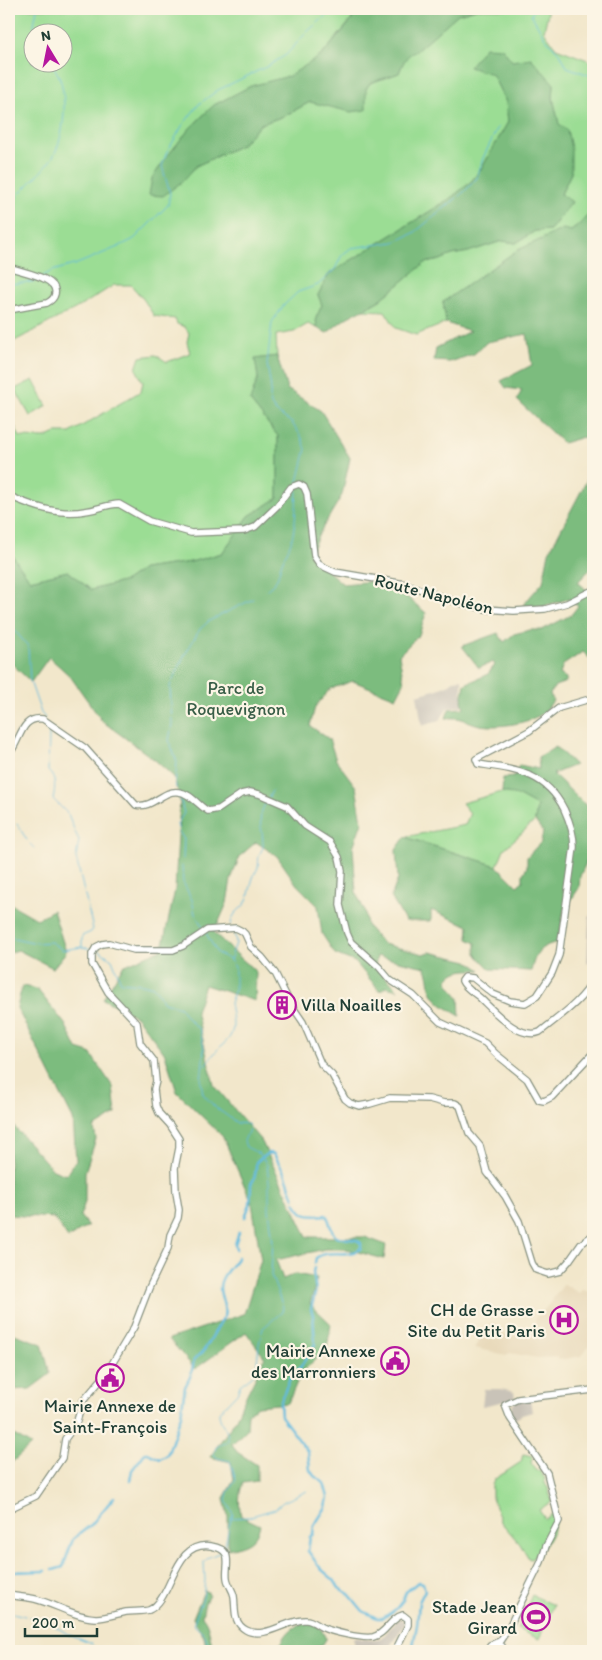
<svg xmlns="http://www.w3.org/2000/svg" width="602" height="1660" font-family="Itim,sans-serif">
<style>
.built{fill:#e8d9ba}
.industrial{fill:#c9c3b8}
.green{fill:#9bdd94;stroke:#5d8d64;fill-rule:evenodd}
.forest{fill:#7cbc7e;stroke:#4e7c59}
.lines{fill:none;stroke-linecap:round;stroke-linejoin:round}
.stream{stroke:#61bade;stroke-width:1}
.canal{stroke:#61bade;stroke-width:2.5}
.major-casing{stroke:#889280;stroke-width:8}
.major{stroke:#fff;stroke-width:5.5}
.labels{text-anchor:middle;stroke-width:4.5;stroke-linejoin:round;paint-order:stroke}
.street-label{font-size:18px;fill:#1f3d34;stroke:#fcf5e5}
.park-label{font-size:18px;fill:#385d47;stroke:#fcf5e5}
.poi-label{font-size:18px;fill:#1f3d34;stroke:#fcf5e5;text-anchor:end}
</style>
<rect width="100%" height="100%" fill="#fcf5e5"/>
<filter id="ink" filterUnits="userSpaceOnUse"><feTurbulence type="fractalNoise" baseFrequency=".02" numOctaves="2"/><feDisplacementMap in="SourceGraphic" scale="10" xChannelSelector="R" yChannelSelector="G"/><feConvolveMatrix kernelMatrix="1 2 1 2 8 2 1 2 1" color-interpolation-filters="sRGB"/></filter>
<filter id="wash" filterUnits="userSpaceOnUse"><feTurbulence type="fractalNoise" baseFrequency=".0096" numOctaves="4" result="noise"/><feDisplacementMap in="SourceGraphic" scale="20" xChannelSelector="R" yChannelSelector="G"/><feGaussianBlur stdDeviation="1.12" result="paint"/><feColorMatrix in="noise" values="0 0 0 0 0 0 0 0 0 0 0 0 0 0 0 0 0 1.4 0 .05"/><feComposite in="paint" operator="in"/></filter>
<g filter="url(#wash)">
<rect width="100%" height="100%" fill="#f2e7cb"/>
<path class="built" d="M 564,1284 L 579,1293 L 583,1289 L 593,1294 L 593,1340 L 582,1356 L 559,1360 L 557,1357 L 538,1358 L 510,1353 L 506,1355 L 475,1348 L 485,1328 L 494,1323 L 504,1334 L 525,1337 L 527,1331 L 534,1333 L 536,1317 L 545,1309 Z"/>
<path class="industrial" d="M 462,679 L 462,706 L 447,708 L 440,720 L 422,726 L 417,695 L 438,689 L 450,684 L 454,680 Z
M 593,913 L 593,966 L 587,962 L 589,917 Z
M 484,1389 L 501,1389 L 514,1392 L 515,1399 L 482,1406 Z
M 530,1399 L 532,1412 L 522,1415 L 514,1420 L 510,1412 L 512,1405 L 517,1401 Z
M 398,1619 L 406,1622 L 388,1649 L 383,1651 L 356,1651 L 353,1637 L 370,1640 L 382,1638 Z"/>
<path class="green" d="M 9,9 L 347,9 L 351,11 L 352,19 L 322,55 L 289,77 L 251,86 L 214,105 L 190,128 L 166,158 L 183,181 L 196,166 L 241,145 L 261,124 L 284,116 L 310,102 L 329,105 L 366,89 L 370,83 L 399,73 C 402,65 406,54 415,51 L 458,14 L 476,9 L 546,9 L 548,13 L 544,31 L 556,48 L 593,62 L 593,209 L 579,225 L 571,231 L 516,251 L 443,302 L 446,323 L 416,335 L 396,328 L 385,311 L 363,310 L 380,300 L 425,263 L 440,260 L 452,255 L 468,252 L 502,241 L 516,243 L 535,231 L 550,230 L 572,202 L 561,194 L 571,173 L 567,130 L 559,125 L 553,98 L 554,84 L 492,74 L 506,102 L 508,122 L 483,166 L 470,183 L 448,200 L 329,274 L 318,295 L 322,305 L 316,318 L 317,328 L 308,324 L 294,332 L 276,335 L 277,356 L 256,359 L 258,378 L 250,401 L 278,436 L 278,498 L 249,516 L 222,553 L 191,562 L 143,569 L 126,581 L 91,590 L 68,571 L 30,580 L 9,551 L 9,414 L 20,437 L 45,438 L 56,433 L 70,433 L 141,391 L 143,382 L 136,369 L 140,357 L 156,355 L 167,362 L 190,353 L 187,342 L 189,333 L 185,327 L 177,324 L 175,319 L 154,316 L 144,300 L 131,285 L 114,285 L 84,304 L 9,344 ZM 32,32 L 62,32 L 62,62 L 32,62 Z
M 33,380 L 47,406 L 30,416 L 15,389 Z
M 502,792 L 517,795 L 537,806 L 535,821 L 504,849 L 497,866 L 405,837 L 465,825 L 470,813 L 462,803 Z
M 523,1454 L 533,1456 L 531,1463 L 537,1471 L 539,1470 L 546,1480 L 544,1482 L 548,1488 L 552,1501 L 539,1510 L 545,1519 L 554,1513 C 559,1529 544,1550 531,1559 L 528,1558 L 520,1544 L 501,1522 L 492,1498 L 492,1485 L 495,1479 L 521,1462 Z
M 532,1595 L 554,1605 L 539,1639 L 517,1629 Z"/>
<path class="forest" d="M 347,9 L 476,9 L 458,14 L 415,52 C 406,54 402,65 399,73 L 370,83 L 366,89 L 366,110 L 351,112 L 310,102 L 284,116 L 261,124 L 241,145 L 196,166 L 183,181 L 163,196 L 149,195 L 152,178 L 166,158 L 190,128 L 214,105 L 251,86 L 289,76 L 322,55 L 352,20 L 351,11 Z
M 485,47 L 502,48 L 512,61 L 531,58 L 554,84 L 553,98 L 559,124 L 567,130 L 571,148 L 571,173 L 561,194 L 572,202 L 550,230 L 535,231 L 516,243 L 502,241 L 468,252 L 452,255 L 440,260 L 425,263 L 380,300 L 346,318 L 327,333 L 317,328 L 316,318 L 322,305 L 318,295 L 329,274 L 448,200 L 470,183 L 483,166 L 508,122 L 506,102 L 492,74 L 469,67 Z
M 593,209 L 593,443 L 583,437 L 563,443 L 517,400 L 522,390 L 506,388 L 501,381 L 532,365 L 527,334 L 487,342 L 474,354 L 450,362 L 434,361 L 436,348 L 470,331 L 446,323 L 443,302 L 516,251 L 563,229 L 571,231 L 579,225 Z
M 277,356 L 287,389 L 321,411 L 350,458 L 342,495 L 320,532 L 309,555 L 343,584 L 374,581 L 396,588 L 426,613 L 419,635 L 399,655 L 404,683 L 396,698 L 353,681 L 330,689 L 315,707 L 310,726 L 329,739 L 336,760 L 356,787 L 362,822 L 353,847 L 356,892 L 365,912 L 367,926 L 383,944 L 423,954 L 430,952 L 468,961 L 481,970 C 468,970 454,968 447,981 L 459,998 L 460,1016 C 451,1010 437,1004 432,993 C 428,984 431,978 425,967 L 377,956 L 375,966 L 398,990 L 386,987 L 380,991 L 355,962 L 335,954 L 322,934 L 318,906 L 297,885 L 277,856 L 256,842 L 240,856 L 231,879 L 227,903 L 214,933 L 256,972 L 255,1001 L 205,985 L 196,1011 L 214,1085 L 262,1142 L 307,1237 L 365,1237 L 386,1245 L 384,1259 L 347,1249 L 325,1249 L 276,1260 L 283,1279 L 295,1274 L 317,1278 L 310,1304 L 331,1324 L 327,1348 L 301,1373 L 288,1403 L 257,1406 L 248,1413 L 247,1429 L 232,1444 L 237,1452 L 257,1465 L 257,1481 L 243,1483 C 238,1494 239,1505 241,1516 L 260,1525 C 255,1544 244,1545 228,1549 L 228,1517 L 224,1498 L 234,1480 L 231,1462 L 210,1457 L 236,1419 L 242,1404 L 265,1358 L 246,1332 L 195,1369 L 169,1339 L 244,1314 L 261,1260 L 252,1203 L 223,1137 L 177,1092 L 165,1054 L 137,1017 L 103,999 L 123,966 L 162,949 L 175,890 L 180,800 L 174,777 L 155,760 L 102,721 L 70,676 L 49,657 L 31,682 L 9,661 L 9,551 L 30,580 L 68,571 L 91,590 L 126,581 L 143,569 L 191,562 L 222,553 L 249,516 L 278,498 L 278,436 L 250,401 L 258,378 L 255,359 Z
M 593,448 L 593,566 L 578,582 L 592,595 L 593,594 L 593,662 L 583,652 L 563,665 L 560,674 L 566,678 L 566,682 L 555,686 L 550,694 L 553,701 C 550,704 547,710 543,713 C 529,724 493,729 476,724 C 463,720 462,717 446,718 L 449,709 L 464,708 L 462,700 L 465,684 L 487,675 L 495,665 L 493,662 L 479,668 L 462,646 L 498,633 L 504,642 L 514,634 L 530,630 L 542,630 L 571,615 L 578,606 L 568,599 L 541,607 L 523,605 L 543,582 L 549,552 L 587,480 Z
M 556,747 L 575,765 L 553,774 C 567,786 578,800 593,811 L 593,829 L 589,846 L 590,854 L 580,876 L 579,888 L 569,903 L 565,905 L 558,942 C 538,947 536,952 531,971 L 490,969 L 476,954 L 476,943 L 468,939 L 469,926 L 431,910 L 431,921 L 405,921 L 391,897 L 398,879 L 396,850 L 405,837 L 497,866 L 517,886 L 523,881 L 523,874 L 527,867 L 527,857 L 541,842 L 543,832 L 535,821 L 537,806 L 517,795 L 502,792 L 503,778 L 514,777 L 519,765 L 539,769 L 538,757 Z
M 9,903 L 37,919 L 53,910 L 66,952 L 53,968 L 18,950 L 9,953 Z
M 22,986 L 37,989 L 65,1024 L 77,1049 L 90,1053 L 113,1087 L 116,1114 L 94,1128 L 96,1139 L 85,1172 L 85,1202 L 80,1216 L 88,1226 L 68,1238 L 54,1218 L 9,1215 L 9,1121 L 53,1170 L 66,1175 L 76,1160 L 73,1119 L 17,1008 Z
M 9,1332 L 42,1344 L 50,1374 L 30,1389 L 9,1390 Z
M 14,1435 L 31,1445 L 9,1465 L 9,1442 Z
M 204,1591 L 208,1592 L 209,1595 L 205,1603 L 202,1616 C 211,1626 209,1640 214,1651 L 207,1651 L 204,1637 L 193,1618 Z
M 309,1623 L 320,1627 L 326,1639 L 323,1644 L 313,1648 L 313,1651 L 245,1651 L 262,1643 L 268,1647 L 281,1644 C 287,1631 294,1625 309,1623 Z"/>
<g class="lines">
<path class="stream" d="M 536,9 L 531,14 L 545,38 L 561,55 L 567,67 L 589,75 L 593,80
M 35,32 L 34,24 L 37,9
M 9,206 C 21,190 38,177 50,161 C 64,143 68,101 60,79 C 58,73 54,68 51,62
M 43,276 L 52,271 L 77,264 L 118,247 L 134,239 L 168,205 L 170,193 L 162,166 L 166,154 L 182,126 L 199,104 L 218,90 L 266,67 L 286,55 L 307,32 L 334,9
M 9,284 L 33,282 L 38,279
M 298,482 L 306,449 L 301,436 L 292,423 L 276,412 L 271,405 L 270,395 L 271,388 L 267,364 L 272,322 L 284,305 L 298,292 L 318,285 L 335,269 L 342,255 L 351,248 L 394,242 L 414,233 L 464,192 L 477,178 L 483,158 L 498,127
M 266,590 C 277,582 277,580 280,568 C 282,559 288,551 291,542 C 296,525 296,506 297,488
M 9,624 L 28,646 L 30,681 L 41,713 L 45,718
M 46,724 L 49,735 L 48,771 C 57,779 55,789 53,799 L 68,814 L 74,829
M 176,788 L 175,783 L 177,762 L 169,740 L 172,724 L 170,686 L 183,658 L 200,629 L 209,621 L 253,599
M 179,794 L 184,813 L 177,824 L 179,832 L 184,839 L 183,859
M 269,797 L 272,791
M 17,824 L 27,840
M 75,832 L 79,840 L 76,858 L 93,929 L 91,932 L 82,936 L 82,946
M 30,844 L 34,848
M 182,866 L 183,882 L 192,900 L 195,914 L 204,929
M 231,925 C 232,913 238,912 245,904 C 250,896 250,886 253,878 C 254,874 257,871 258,867 C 259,864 258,859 259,856 C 260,852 263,850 263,845 C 263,824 255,822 267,800
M 206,933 L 217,953 L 230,960 L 235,967 L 235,989 L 230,1003 C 233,1022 238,1034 220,1047
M 9,937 L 37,943 L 51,942 L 63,950 L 82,947 L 92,949
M 98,950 L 112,959 L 121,982 L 142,984 L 154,987 L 164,1002 L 180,1007 L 189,1020 L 200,1030 L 204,1048 L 201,1082 L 203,1094 L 215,1107 L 237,1123 L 248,1124 L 250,1127 L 244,1141 L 246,1147 L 260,1154 L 267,1165 L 269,1182 L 269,1210 L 273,1243 L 271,1275 L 283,1307 L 282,1312 L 263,1328 L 259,1344 L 256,1371 L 252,1376 L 240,1385 L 238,1392 L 219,1412 C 219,1425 229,1428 228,1441 L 216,1447 L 214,1454 L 217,1458 L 230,1461 L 236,1480 L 228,1492 L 226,1500 L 233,1514 C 228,1525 227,1538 224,1550
M 230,960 L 236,943 L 234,931
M 204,1066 L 218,1049
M 231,1518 L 248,1517 L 275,1509 L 283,1502 L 307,1491
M 9,1612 L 25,1616
M 29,1617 L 41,1623 L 50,1623 L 69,1635 L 92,1644
M 93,1646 L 98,1651
M 210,1651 L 205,1635 L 195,1626 L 194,1622 L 203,1598 L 205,1580 L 204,1562 L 209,1557 L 221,1552"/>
<path class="canal" d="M 295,1202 C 304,1219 310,1216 326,1215 C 331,1222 330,1231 336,1237 L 356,1240 L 361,1243 L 361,1248 C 348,1259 329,1248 316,1258 L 315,1263
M 245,1217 L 250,1204 L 251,1184 L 254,1179 L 256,1170 L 256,1162 L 268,1153 L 274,1154 L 286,1176 L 294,1198
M 236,1249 L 235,1244 L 239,1232
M 314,1268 L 313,1272 L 316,1290 L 311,1309 L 313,1315 L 315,1344 L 299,1369 L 290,1378 L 280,1403 L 281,1416 L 308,1452 L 310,1470 L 314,1476 L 324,1483 L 328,1497 L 326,1507 L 314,1526 L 313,1534 L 310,1537 L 308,1551 L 321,1569 L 334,1580 L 339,1588 L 349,1594 L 363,1611 L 377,1618 L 383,1618 L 396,1609 L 403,1600 L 406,1592 L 418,1582 L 423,1583 L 425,1590 L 419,1602 L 417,1625 L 412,1651
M 130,1481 L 132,1470 L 145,1453 L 148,1453 L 160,1459 L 166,1456 L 168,1453 L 181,1415 L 185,1387 L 191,1375 L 194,1360 L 205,1349 L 224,1316 C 227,1306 220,1298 220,1288 C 220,1276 232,1266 238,1257
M 53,1570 L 63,1567 L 73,1539 L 91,1525 L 114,1497
M 9,1572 L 46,1571"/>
</g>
</g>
<g filter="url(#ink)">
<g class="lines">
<defs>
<path id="major" d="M 9,267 C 20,272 59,277 55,294 C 54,299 51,301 47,303 L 9,310
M 9,496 C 32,506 59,516 85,511 C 97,510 108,504 119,504 L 149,521 L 191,533 L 244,531 L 255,527 L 277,506 L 291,487 L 299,484 L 304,487 L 307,494 L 314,556 L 320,565 L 335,572 L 405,584 L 456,602 L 486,609 L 514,611 L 545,609 L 567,603 L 593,590
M 593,698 L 559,708 L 529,731 L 476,759 L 478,764 C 516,770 545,772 564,809 C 570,822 574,833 574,847 L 559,955 L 552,973 L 537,996 L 525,1003 L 510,1001 L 493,994 L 473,978 L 465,977 L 462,981 C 465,988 473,992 479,997 C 492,1009 519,1041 540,1032 C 558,1017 583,1001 593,980
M 9,754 C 21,741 20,716 43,719 L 85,748 L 136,805 C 153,809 163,789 179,792 C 190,793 199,806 208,811 L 219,809 L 241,794 L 250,792 L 259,794 L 287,806 L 305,826 L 330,842 L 339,857 L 342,871 L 340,905 L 347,933 L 351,942 L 379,967 L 390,980 L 413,995 L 440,1022 L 485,1043 L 496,1054 L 527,1079 L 539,1100 L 544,1101 L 552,1097 L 593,1053
M 9,1509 L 36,1496 L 62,1458 L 65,1439 L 76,1424 L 83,1401 L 106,1374 L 134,1327 L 149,1288 L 168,1248 L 170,1235 L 178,1218 L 179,1210 L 176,1192 L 175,1168 L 179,1148 L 179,1139 L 170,1125 L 159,1113 L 156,1106 L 154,1089 L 156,1081 L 154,1061 L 140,1043 L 137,1023 L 108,992 L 92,964 L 92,954 L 96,947 L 102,944 L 109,943 L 134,950 L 173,950 L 183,946 L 207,930 L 236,928 L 242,931 L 245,934 L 251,947 L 262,957 L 275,973 L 290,1003 L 303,1022 L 321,1064 L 332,1075 L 345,1099 L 350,1103 L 359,1106 L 370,1104 L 390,1098 L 429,1099 L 444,1103 L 455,1103 L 460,1106 L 469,1133 L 480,1146 L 487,1172 L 505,1196 L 519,1221 L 532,1263 L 536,1270 L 548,1274 L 560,1271 L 569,1261 L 581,1244 L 593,1235
M 9,1595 C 17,1597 26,1597 35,1599 C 55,1604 75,1617 96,1618 C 107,1618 116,1614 126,1612 C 133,1611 142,1612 149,1610 C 174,1599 172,1540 211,1546 C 235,1550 225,1564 227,1578 C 228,1585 233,1590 234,1596 C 236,1609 232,1622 246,1630 C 264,1640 287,1620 304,1620 C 311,1619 316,1624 321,1627 C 332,1632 362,1639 373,1637 C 386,1634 390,1618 403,1615 L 408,1619 L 408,1625 L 395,1651
M 496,1643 L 502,1646 L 503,1651
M 487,1651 L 490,1645 L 500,1641 L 508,1629 L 541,1562 L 546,1546 L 559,1521 L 547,1473 L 510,1418 L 505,1405 L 518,1399 L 593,1390"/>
</defs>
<use href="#major" class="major-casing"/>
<use href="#major" class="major"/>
</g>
</g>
<defs>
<symbol id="building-ring" viewBox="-11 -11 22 22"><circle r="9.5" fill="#fcf5e5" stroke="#b5179e" stroke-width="1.5"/><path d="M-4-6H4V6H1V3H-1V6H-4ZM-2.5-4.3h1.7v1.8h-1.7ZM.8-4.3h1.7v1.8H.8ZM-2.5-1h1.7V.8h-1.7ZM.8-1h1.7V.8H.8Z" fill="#b5179e"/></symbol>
<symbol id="hospital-ring" viewBox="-11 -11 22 22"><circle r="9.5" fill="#fcf5e5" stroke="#b5179e" stroke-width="1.5"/><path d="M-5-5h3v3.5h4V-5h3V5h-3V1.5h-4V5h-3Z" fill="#b5179e"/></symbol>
<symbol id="civic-ring" viewBox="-11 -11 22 22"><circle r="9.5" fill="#fcf5e5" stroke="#b5179e" stroke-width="1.5"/><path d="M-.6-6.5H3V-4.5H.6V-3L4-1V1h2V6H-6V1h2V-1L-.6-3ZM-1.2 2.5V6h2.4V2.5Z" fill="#b5179e"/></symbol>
<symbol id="stadium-ring" viewBox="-11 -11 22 22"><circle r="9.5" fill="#fcf5e5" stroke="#b5179e" stroke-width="1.5"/><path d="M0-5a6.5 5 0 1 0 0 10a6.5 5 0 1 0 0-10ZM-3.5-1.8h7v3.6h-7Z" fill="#b5179e"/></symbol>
</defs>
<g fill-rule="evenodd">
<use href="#building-ring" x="266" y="989" width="32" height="32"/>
<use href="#hospital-ring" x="548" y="1304" width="32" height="32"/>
<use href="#civic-ring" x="379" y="1345" width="32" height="32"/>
<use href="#civic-ring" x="94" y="1362" width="32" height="32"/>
<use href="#stadium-ring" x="520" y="1601" width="32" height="32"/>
</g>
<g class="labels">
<g class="street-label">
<text transform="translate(434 594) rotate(14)" y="6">Route Napoléon</text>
</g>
<g class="park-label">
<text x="236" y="694">Parc de<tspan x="236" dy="21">Roquevignon</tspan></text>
</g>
<g class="poi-label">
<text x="301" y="1011" text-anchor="start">Villa Noailles</text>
<text x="545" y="1316">CH de Grasse -<tspan x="545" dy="21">Site du Petit Paris</tspan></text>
<text x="376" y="1357">Mairie Annexe<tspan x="376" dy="21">des Marronniers</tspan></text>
<text x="110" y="1412" text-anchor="middle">Mairie Annexe de<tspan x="110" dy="21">Saint-François</tspan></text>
<text x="517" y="1613">Stade Jean<tspan x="517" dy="21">Girard</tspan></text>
</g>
</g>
<rect width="602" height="1660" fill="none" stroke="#fcf5e5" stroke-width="30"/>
<g transform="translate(48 48) rotate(350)"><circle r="24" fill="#fcf5e5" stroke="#a4ab9e"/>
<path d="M0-4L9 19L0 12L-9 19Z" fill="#b5179e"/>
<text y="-8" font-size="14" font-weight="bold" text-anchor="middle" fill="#1f3d34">N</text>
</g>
<path d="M25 1628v8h72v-8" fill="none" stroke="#1f3d34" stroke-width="2.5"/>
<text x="32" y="1628" font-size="15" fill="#1f3d34" stroke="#fcf5e5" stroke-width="4" paint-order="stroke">200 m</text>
</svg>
